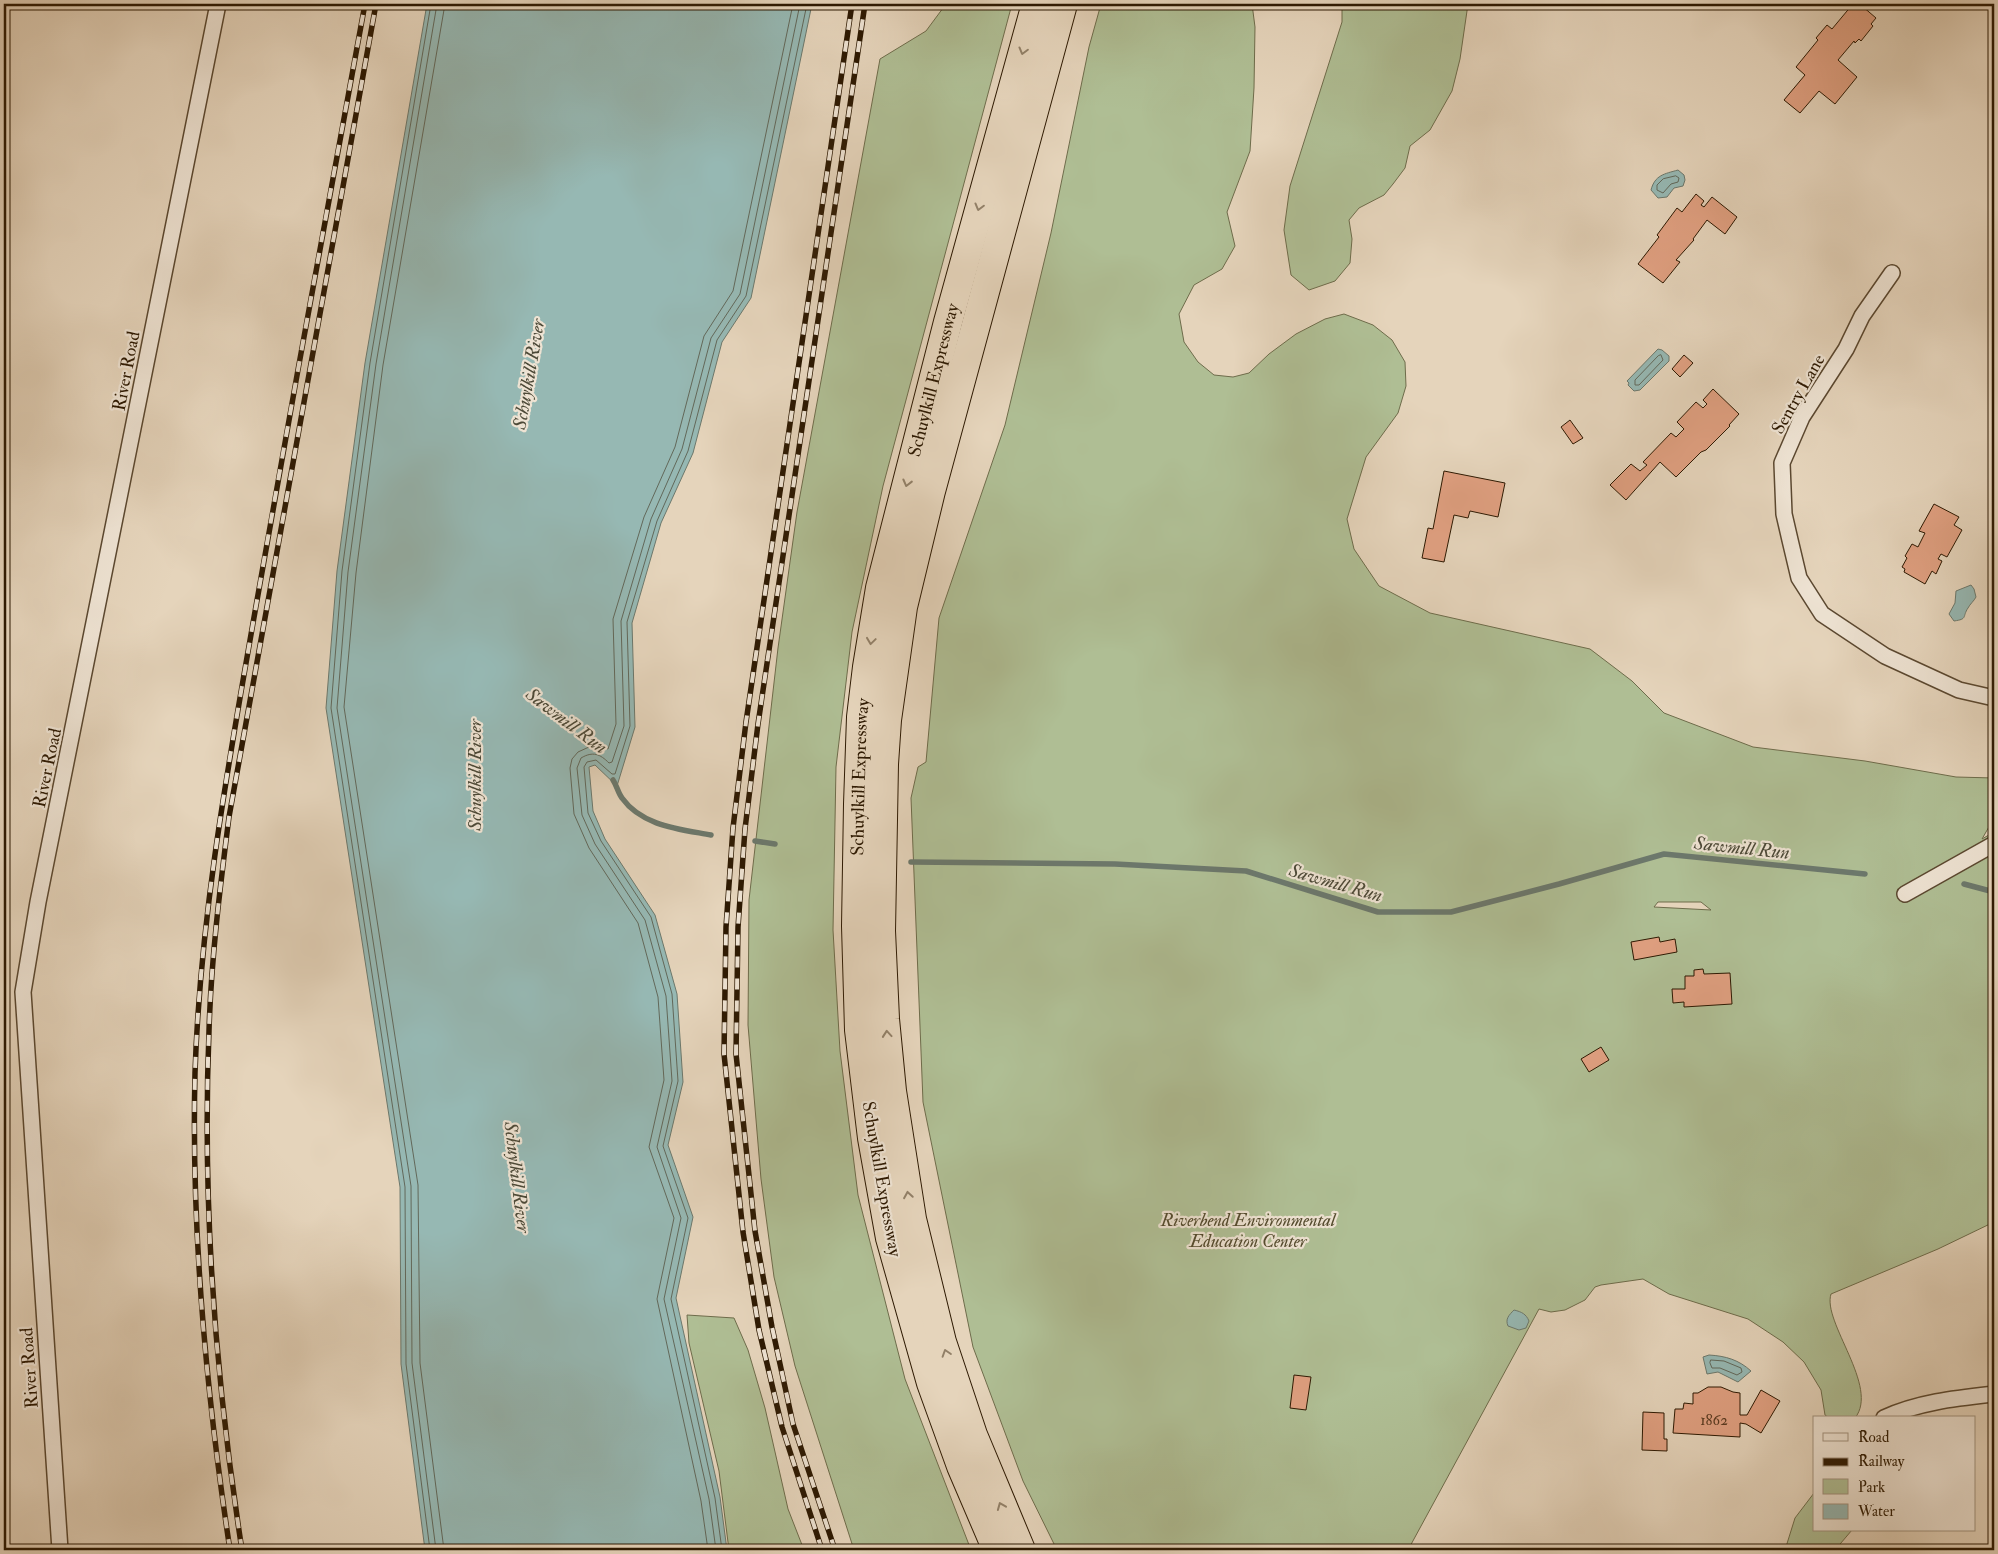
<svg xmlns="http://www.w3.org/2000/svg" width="1998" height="1554" font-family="'IM FELL Double Pica',serif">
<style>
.green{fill:#afbe94;stroke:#6e6c4b;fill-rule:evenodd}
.water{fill:#96b8b3;stroke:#6c786c}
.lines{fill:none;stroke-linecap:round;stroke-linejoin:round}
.shore{stroke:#62685a;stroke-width:1}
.stream{stroke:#6c786c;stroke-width:5.5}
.building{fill:#e0a081;stroke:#2d1902}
.minor-casing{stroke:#5b4830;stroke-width:18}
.motorway-casing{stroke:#2d1902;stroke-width:30}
.minor{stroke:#eee3d3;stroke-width:15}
.motorway{stroke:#e5d4bb;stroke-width:28}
.rail-casing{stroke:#2d1902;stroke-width:5.5}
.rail{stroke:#eee3d3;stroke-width:4;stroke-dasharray:11;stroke-linecap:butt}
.oneway{stroke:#928068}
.labels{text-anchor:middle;stroke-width:4.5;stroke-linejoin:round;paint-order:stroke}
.number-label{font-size:15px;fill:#5a3b22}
.street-label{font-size:18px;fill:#2d1902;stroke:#eee3d3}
.park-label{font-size:18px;font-style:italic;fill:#544b2e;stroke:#eee3d3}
.water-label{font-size:19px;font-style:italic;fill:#4c4937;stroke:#eee3d3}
</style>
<rect width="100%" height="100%" fill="#e5d4bb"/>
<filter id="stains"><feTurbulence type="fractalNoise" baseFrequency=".004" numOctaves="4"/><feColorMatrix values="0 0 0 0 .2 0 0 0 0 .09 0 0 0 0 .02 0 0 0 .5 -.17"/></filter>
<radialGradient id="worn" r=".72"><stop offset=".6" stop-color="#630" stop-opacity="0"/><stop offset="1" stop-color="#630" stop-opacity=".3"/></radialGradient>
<path class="green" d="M 946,4 L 1012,4 L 883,486 L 852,632 L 836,767 L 833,930 L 840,1051 L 858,1195 L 905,1379 L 971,1550 L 854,1550 L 795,1366 L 774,1277 L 761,1179 L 748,1025 L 749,900 L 778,648 L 797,512 L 880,59 L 926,31 Z
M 1101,4 L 1252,4 L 1255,27 L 1254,88 L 1250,151 L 1227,212 L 1235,246 L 1222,269 L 1194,285 L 1179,314 L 1184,342 L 1198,362 L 1214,375 L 1233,377 L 1249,373 L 1269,354 L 1296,334 L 1325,319 L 1344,314 L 1373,325 L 1392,340 L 1405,362 L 1406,386 L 1398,413 L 1366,457 L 1347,519 L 1354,549 L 1379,586 L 1430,613 L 1590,649 L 1632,681 L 1664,713 L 1753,747 L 1865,761 L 1956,777 L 1994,778 L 1994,818 L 1982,839 L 1994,832 L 1994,1222 L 1938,1249 L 1831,1294 C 1822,1322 1880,1387 1855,1418 L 1829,1418 L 1825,1415 L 1821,1390 L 1804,1362 L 1783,1342 L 1748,1319 L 1669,1294 L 1643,1279 L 1601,1285 L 1595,1287 L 1585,1300 L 1565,1310 L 1551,1312 L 1539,1309 L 1408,1550 L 1057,1550 L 1023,1481 L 973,1347 L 923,1102 L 911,798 L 918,767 L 926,762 L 939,618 L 1005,425 L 1051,233 L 1089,47 ZM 1658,902 L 1701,902 L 1711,910 L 1654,907 Z
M 1342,4 L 1468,4 L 1460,59 L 1452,91 L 1430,130 L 1410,146 L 1405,168 L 1393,184 L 1384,195 L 1359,208 L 1349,220 L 1352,239 L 1350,263 L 1335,281 L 1309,290 L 1291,275 L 1284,230 L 1290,186 L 1342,22 Z
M 687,1315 L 734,1318 L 748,1350 L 765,1408 L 788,1509 L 804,1550 L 729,1550 L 719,1471 L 689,1343 Z
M 1814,1493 L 1814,1530 L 1852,1530 L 1835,1550 L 1785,1550 L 1795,1518 Z"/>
<path class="water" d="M 427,4 L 812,4 L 751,298 L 722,342 L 693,453 L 661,523 L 632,623 L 635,727 L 617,786 L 595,765 L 589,767 L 593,811 L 605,839 L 655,915 L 677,994 L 683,1082 L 668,1145 L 693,1217 L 676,1298 L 720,1497 L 727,1550 L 425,1550 L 401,1364 L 400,1187 L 326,708 L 337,571 L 365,363 Z
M 1678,170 L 1684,175 L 1685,180 L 1683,186 L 1674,188 L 1667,197 L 1658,198 L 1651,190 C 1655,175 1664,174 1678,170 Z
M 1658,349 L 1662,350 L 1669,356 L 1669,361 L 1640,390 L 1634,391 L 1628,385 L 1629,383 L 1627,381 Z
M 1971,585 L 1974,589 L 1976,597 C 1974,601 1970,604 1968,608 C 1962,617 1968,619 1954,621 L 1949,614 L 1955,603 L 1956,591 Z
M 1514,1310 C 1522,1312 1526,1314 1529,1321 L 1526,1328 L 1519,1330 L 1508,1326 C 1505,1319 1509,1315 1514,1310 Z
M 1709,1355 C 1726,1356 1739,1360 1751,1371 L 1738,1382 L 1718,1372 L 1707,1374 L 1703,1357 Z"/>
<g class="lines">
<path class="shore" d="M 1676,176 L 1679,178 L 1678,182 L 1671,184 L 1663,193 L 1657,190 L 1657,185 L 1663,179 Z
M 1661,355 L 1663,360 L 1639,385 L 1635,385 L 1635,380 L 1658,356 Z
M 1711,1360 L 1724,1361 L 1741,1368 L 1742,1372 L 1737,1375 L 1720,1368 L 1712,1368 L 1710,1363 Z
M 430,1550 L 406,1364 L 405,1187 L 331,708 L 342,571 L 370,363 L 431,4
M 436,1550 L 412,1363 L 411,1186 L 337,708 L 348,572 L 376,364 L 437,4
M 444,1550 L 420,1363 L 418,1185 L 344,707 L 356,573 L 383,365 L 445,4
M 708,1550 L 701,1501 L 657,1299 L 674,1218 L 649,1147 L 664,1080 L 658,997 L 638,923 L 589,848 L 574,814 L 570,768 L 572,759 L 578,752 L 589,747 L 597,746 L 608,749 L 616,724 L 613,619 L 644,517 L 675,447 L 704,336 L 733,291 L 793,4
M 716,1550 L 709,1499 L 664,1299 L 681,1218 L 657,1147 L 672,1081 L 666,996 L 645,920 L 595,844 L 582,815 L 577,768 L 581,758 C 593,751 600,754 609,763 L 612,762 L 624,726 L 621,621 L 651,519 L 682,449 L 711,338 L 740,294 L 800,4
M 722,1550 L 715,1498 L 671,1299 L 688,1218 L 663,1146 L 678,1081 L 672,994 L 651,917 L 601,841 L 588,813 L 584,767 L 587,762 L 596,760 L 612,774 L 615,774 L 630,726 L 627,622 L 657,521 L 688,451 L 717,340 L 746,296 L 807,4"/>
<path class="stream" d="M 613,780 C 617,786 618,793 622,798 C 642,826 679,829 711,835
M 755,841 L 775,844
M 911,862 L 1115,864 L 1246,871 L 1378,912 L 1451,912 L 1559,884 L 1664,854 L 1865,874
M 1964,884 L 1994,892"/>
</g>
<path class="building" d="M 1849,4 L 1864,4 L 1862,6 L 1876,18 L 1871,24 L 1873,26 L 1861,41 L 1859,39 L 1855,43 L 1854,41 L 1838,60 L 1857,77 L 1835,104 L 1819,91 L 1800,113 L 1784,100 L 1805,75 L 1796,67 L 1818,40 L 1816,38 L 1827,25 L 1832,29 L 1847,11 L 1849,9 L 1846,7 Z
M 1696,194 L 1704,201 L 1701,205 L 1704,207 L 1712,197 L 1737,217 L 1725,234 L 1707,220 L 1693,239 L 1694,240 L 1676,260 L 1680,262 L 1663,283 L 1638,264 L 1659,237 L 1657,235 L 1677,208 L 1682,212 Z
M 1684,355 L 1693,363 L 1680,377 L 1672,369 Z
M 1713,389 L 1739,414 L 1729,425 L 1730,426 L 1706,450 L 1701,452 L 1676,477 L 1660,462 L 1626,500 L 1610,485 L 1631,464 L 1640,471 L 1647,465 L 1643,462 L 1671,433 L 1676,437 L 1684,429 L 1677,422 L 1696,402 L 1703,408 L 1707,404 L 1703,400 Z
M 1570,420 L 1583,438 L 1573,444 L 1561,427 Z
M 1444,471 L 1505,483 L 1498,517 L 1470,511 L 1468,518 L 1454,515 L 1444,562 L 1422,558 L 1428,528 L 1433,529 Z
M 1934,504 L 1959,517 L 1954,525 L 1962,530 L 1947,557 L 1941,554 L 1938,559 L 1942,561 L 1936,574 L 1932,571 L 1925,584 L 1904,572 L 1905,569 L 1902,567 L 1907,558 L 1905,556 L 1912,544 L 1918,547 L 1925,533 L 1919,531 Z
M 1659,937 L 1660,942 L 1675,939 L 1677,952 L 1634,960 L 1631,942 Z
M 1703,969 L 1704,974 L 1730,973 L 1732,1004 L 1684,1007 L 1684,1002 L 1673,1003 L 1672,989 L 1685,989 L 1685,976 L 1694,976 L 1694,970 Z
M 1601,1047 L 1609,1060 L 1589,1072 L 1581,1059 Z
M 1294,1375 L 1311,1377 L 1306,1410 L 1290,1408 Z
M 1708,1387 L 1721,1387 L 1733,1392 L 1740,1393 L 1740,1415 L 1747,1415 L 1761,1390 L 1780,1401 L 1761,1433 L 1746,1424 L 1740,1423 L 1740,1437 L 1673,1433 L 1675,1409 L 1683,1409 L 1684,1403 L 1693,1404 L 1693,1393 L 1698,1393 Z
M 1643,1412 L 1664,1413 L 1664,1439 L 1667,1439 L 1667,1451 L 1642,1450 Z"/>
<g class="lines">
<defs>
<path id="minor" d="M 1892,273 L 1862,316 L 1846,349 L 1802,417 L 1782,463 L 1784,514 L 1790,540 L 1799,578 L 1822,614 L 1885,656 L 1959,690 L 1994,698
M 1905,894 L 1994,844
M 1884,1418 C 1918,1402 1958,1398 1994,1394
M 60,1550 L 23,992 L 38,902 L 218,4"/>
<g id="motorway">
<path id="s1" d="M 997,1550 L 961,1466 L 931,1383 L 890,1238 L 872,1138 L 859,1030 L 856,926 L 858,804 L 861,717 L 867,667 L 880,588 L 948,322 L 1036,4"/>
<path d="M 1021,1550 L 973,1435 L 942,1342 L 912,1219 L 892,1091 L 885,1019 L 881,931 L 884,764 L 887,720 L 903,607 L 931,491 L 1063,4"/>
</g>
</defs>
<use href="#minor" class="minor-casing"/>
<use href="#motorway" class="motorway-casing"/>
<use href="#minor" class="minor"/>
<use href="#motorway" class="motorway"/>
<defs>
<path id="rail" d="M 230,1550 C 206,1392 191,1233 195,1073 C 200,916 229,761 256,606 C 291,405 328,205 365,4
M 242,1550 C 215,1377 202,1206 209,1031 C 211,960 220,888 229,817 L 376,4
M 822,1550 L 782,1427 L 759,1330 L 743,1232 L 724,1054 L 726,927 L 733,828 L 746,722 L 852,4
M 835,1550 L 793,1424 L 772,1327 L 755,1231 L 736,1054 L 738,927 L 745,829 L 758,724 L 865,4"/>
</defs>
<use href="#rail" class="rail-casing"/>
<use href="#rail" class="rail"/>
</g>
<defs><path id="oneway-chevron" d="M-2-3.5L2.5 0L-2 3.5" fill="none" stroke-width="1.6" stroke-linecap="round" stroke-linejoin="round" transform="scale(1.25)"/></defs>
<g class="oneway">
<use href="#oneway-chevron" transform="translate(1023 51) rotate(105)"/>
<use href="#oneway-chevron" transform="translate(979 207) rotate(105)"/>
<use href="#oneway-chevron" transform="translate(907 483) rotate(104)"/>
<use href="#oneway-chevron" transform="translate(871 641) rotate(98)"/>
<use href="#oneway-chevron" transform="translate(887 1034) rotate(-95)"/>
<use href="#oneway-chevron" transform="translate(908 1195) rotate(-99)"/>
<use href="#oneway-chevron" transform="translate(946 1353) rotate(-108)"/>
<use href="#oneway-chevron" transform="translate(1001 1506) rotate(-112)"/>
</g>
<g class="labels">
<g class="number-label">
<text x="1714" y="1425">1862</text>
</g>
<g class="street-label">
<text transform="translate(126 371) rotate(-79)" y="6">River Road</text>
<text dy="6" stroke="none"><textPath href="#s1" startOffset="1199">Schuylkill Expressway</textPath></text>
<text transform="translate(1798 394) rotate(-60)" y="6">Sentry Lane</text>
<text transform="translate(47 768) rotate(-78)" y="6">River Road</text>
<text dy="6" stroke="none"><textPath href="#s1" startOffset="794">Schuylkill Expressway</textPath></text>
<text transform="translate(882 1179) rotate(80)" y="6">Schuylkill Expressway</text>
<text transform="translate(29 1368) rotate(-94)" y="6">River Road</text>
</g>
<g class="park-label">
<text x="1248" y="1226">Riverbend Environmental<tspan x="1248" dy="21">Education Center</tspan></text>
</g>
<g class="water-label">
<text transform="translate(528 374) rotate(-80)" y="7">Schuylkill River</text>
<text transform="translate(567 720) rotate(37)" y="7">Sawmill Run</text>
<text transform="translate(474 775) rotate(-90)" y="7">Schuylkill River</text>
<text transform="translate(1742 847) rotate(6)" y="7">Sawmill Run</text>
<text transform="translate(1336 882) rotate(16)" y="7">Sawmill Run</text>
<text transform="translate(518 1177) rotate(83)" y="7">Schuylkill River</text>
</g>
</g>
<rect width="1998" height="1554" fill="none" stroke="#e5d4bb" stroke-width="20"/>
<rect x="5" y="5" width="1988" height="1544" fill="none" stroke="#2d1902" stroke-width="2.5"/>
<rect x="10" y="10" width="1978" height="1534" fill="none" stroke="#2d1902"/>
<rect x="1813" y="1416" width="162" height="115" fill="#eee3d3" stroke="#a1927f"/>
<rect x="1823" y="1433" width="25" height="8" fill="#eee3d3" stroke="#a1927f"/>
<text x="1858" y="1442" font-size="15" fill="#2d1902">Road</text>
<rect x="1823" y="1458" width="25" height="8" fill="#2d1902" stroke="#a1927f"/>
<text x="1858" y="1466" font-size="15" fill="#2d1902">Railway</text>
<rect x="1823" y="1479" width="25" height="15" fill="#afbe94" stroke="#a1927f"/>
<text x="1858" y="1492" font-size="15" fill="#2d1902">Park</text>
<rect x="1823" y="1504" width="25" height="15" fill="#96b8b3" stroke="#a1927f"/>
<text x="1858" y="1516" font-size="15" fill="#2d1902">Water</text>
<rect width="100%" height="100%" filter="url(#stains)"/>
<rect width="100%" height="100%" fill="url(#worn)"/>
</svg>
